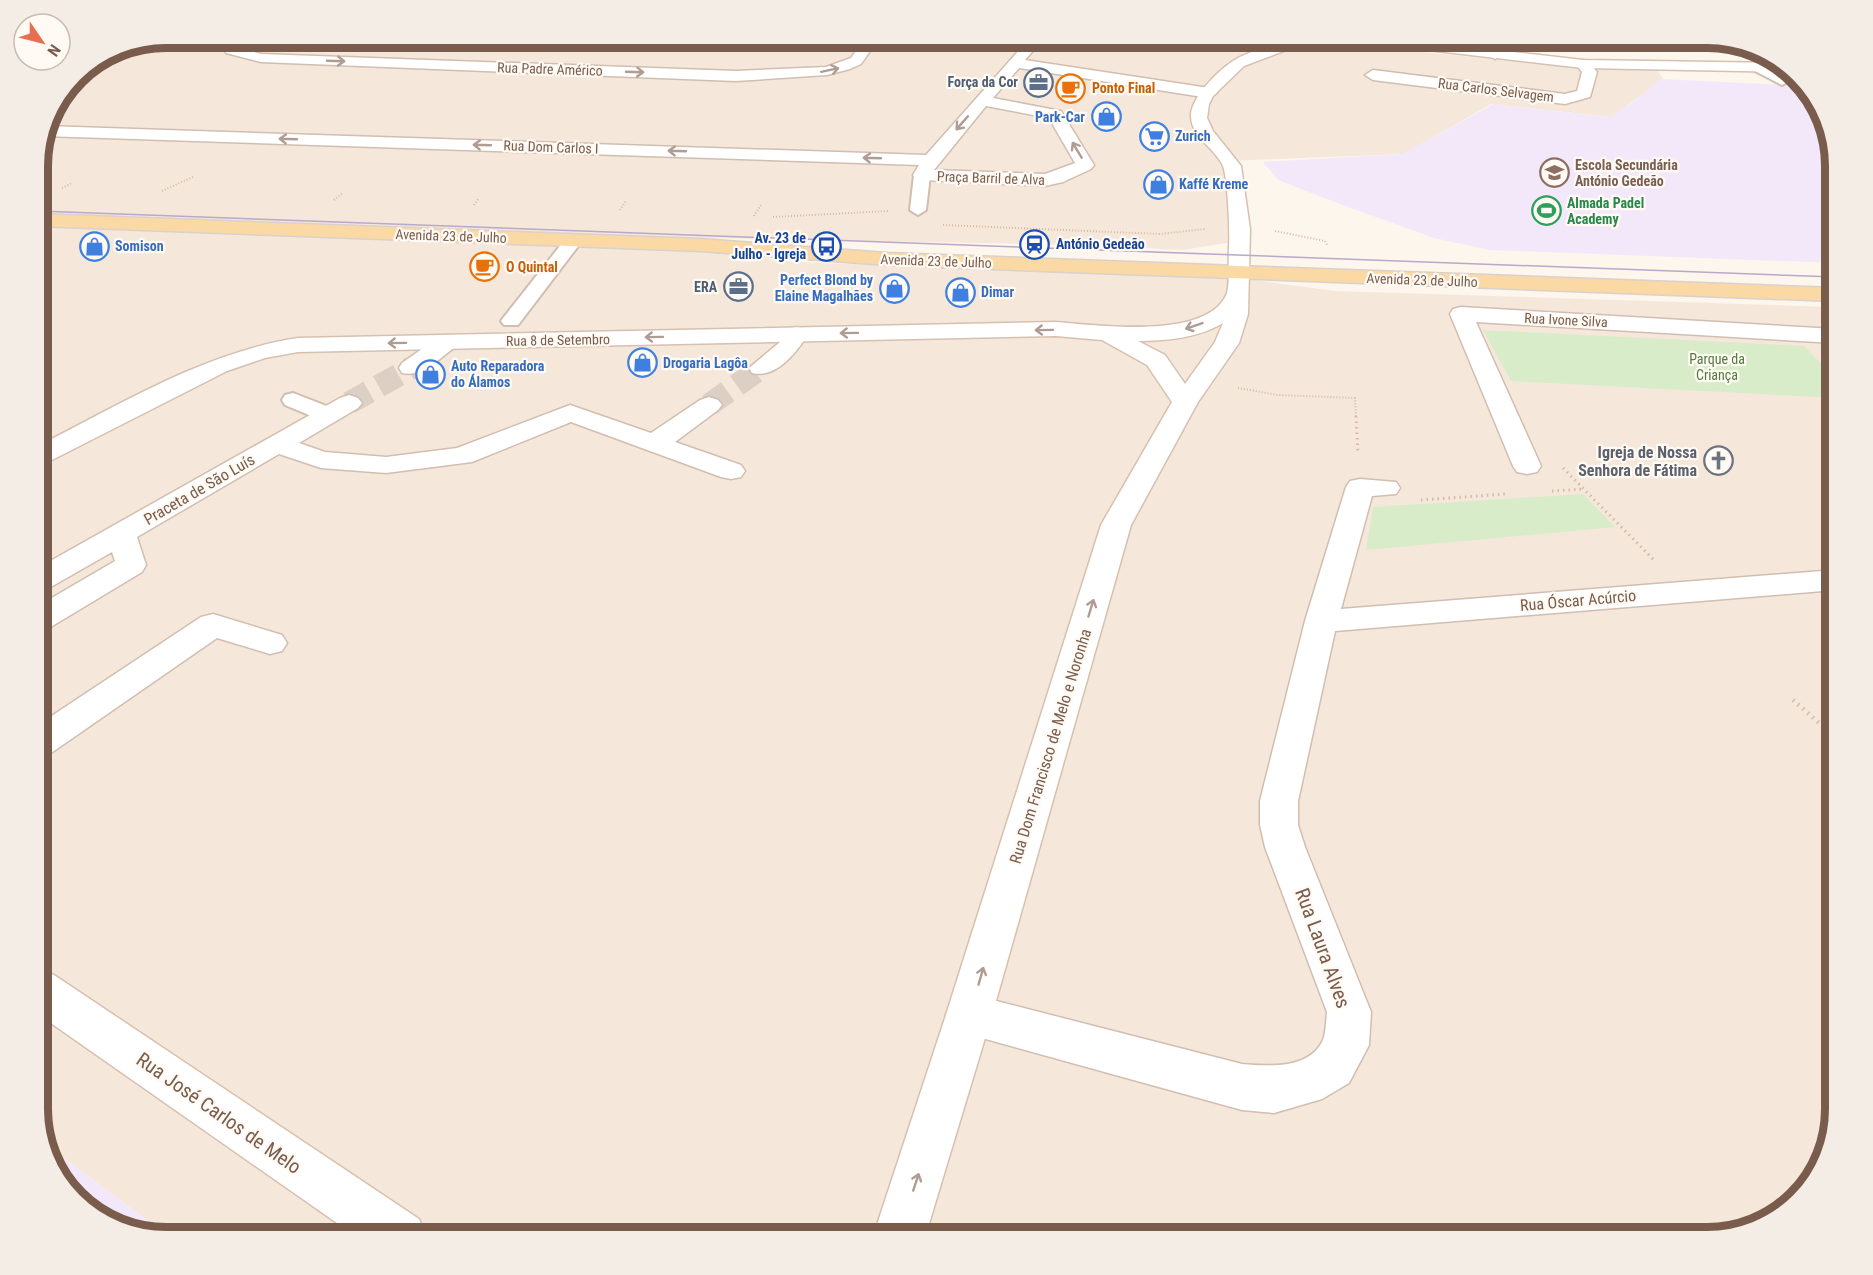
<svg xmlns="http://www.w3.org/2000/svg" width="1873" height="1275" font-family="'Roboto Condensed',sans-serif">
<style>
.residential{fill:#f5e8da}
.education{fill:#f3e8fa}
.green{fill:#d8ecc9}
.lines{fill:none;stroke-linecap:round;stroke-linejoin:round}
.street-tunnel{stroke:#dcd0c4;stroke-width:23;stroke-dasharray:23 11;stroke-linecap:butt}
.lane-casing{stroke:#d1beb0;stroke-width:4}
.street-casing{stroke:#d1beb0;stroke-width:3}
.secondary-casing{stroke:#d6c0b0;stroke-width:3}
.primary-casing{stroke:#dad1cd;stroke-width:3}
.path-far2{stroke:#d9b8a5;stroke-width:2;stroke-dasharray:1 2;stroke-linecap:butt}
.path-far1{stroke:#d9b8a5;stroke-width:3;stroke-dasharray:1.5 4;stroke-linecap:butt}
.path{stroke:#d9b8a5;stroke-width:4.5;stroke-dasharray:1.5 5;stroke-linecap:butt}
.lane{fill:#fff;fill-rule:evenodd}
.street{fill:#fff;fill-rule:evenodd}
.secondary{fill:#fff;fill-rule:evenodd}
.primary{fill:#fbd9a5;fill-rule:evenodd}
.tram{stroke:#b9a8c9;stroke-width:1.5}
.oneway{stroke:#af9d94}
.labels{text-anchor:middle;stroke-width:4.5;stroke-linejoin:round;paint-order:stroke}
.far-street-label{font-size:14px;fill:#7a5c4d;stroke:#fffaf3}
.far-service-label{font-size:14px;font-weight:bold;fill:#4e5e75;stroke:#fffaf3;text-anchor:end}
.far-food-label{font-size:14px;font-weight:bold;fill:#c56008;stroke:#fffaf3;text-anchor:start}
.far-shop-label{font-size:14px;font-weight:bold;fill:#366cbe;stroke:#fffaf3;text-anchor:start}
.far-education-label{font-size:14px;font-weight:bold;fill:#785e54;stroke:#fffaf3;text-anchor:start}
.far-leisure-label{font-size:14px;font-weight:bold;fill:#27864d;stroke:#fffaf3;text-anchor:start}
.far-transit-label{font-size:14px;font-weight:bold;fill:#164399;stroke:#fffaf3;text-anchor:end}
.far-park-label{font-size:14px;fill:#537a41;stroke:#fffaf3}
.worship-label{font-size:16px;font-weight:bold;fill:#5b616d;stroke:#fffaf3;text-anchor:end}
.street-label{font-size:16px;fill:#7a5c4d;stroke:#fffaf3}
.near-street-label{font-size:20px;fill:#7a5c4d;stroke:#fffaf3}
.rim{fill:none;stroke:#7a5c4d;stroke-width:8}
</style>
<rect width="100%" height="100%" fill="#fdf6ec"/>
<path class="residential" d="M 166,38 L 1207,38 L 1286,52 L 1395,49 L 1577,68 L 1655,68 L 1663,79 L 1612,117 L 1491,104 L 1404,154 L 1229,161 L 1238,241 L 1183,250 L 1086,245 L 653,237 L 720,253 L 796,262 L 1247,279 L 1335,291 L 1835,307 L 1835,1109 L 1814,1181 L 1771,1220 L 1707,1237 L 170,1237 L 46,1145 L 38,1117 L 38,158 L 47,116 L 75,75 L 117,47 Z
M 1391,38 L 1521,38 L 1517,44 L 1493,51 Z"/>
<path class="education" d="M 1660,79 L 1784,85 L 1781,82 L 1799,81 L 1818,102 L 1835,166 L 1835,263 L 1490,250 L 1434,238 L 1340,204 L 1278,180 L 1263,162 L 1403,154 L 1493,104 L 1610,117 L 1632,103 Z
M 46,1145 L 170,1237 L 94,1216 L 55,1173 Z"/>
<path class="green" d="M 1483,330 L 1804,346 L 1835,378 L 1835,398 L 1511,381 Z
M 1583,494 L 1615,527 L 1366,550 L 1373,507 Z"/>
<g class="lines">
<path class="street-tunnel" d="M 349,403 L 411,368
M 709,405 L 761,368"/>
<defs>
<path id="lane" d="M 921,38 L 933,38 L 928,45 L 924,46 L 918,42 Z
M 1760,64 L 1787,78 L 1789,81 L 1782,85 L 1755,71 L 1754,68 Z
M 922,170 L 930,175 L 926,210 L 918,215 L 910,210 L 914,175 Z
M 573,236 L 579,237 L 582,241 L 518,325 L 504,325 L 501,321 L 504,317 L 567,237 Z
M 293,393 L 337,410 L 340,415 L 337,420 L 329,422 L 321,420 L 285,405 L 282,400 L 285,395 Z"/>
<path id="street" d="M 228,38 L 243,38 L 236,44 L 237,47 L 261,54 L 736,71 L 826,67 L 851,58 L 865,38 L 879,38 L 861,64 L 850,69 L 827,75 L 736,81 L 261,62 L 226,53 L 222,43 Z
M 1030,38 L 1044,38 L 1025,60 L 1209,88 L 1217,93 L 1209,98 L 1019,68 L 993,98 L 1061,111 L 1094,165 L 1091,169 L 1063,182 L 1045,186 L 922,180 L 916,179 L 913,175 L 919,165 L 43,136 L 45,126 L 926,155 ZM 986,106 L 1049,118 L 1075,163 L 1045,174 L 934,170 Z
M 1495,38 L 1509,38 L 1502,55 L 1495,59 L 1488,55 Z
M 1583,60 L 1588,61 L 1597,72 L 1590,97 L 1565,104 L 1373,80 L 1365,75 L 1373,70 L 1565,94 L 1577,91 L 1582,72 L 1576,64 Z
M 1461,307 L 1835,329 L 1835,343 L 1476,322 L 1541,466 L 1537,472 L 1527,474 L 1517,472 L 1513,466 L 1450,314 L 1453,309 Z
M 796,327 L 804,329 L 808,334 C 797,352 776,379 752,373 L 749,368 L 780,342 L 788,329 Z
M 447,335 L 455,337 L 459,342 L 455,347 C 440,358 422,378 402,373 L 399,368 L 402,363 L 439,337 Z
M 349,395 L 358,398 L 362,403 L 358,408 L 299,443 L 325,452 L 386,457 L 457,448 L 570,405 L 651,433 L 700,400 L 709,397 L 718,400 L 722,405 L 718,410 L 675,442 L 741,465 L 745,471 L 741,477 L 731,479 L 721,477 L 571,422 L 472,462 L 386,473 L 321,468 L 279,454 L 137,537 L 146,565 L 142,572 L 49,628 L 38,631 L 38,606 L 115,561 L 112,552 L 49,588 L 38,591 L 38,568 L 340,398 Z
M 1360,479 L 1396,482 L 1400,488 L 1396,494 L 1372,496 L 1341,609 L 1835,570 L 1835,590 L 1335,631 L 1298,801 L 1298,825 L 1305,847 L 1371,1012 L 1369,1045 L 1349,1083 L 1322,1099 L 1274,1113 L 1242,1110 L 953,1030 L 946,1015 L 953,1000 L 969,994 L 1242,1064 C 1269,1066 1309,1070 1323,1040 C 1326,1032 1326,1021 1327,1012 L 1265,847 L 1260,825 L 1260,801 L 1305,621 L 1346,487 L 1350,481 Z
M 213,614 L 282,635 L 287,643 L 282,651 L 270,654 L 217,638 L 51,753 L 38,757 L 38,725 L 201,617 Z"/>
<path id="secondary" d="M 1297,38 L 1391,38 L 1583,60 L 1783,63 L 1790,72 L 1583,68 L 1385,45 L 1380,47 L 1297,46 L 1244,66 L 1213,96 L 1209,104 L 1207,118 L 1213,131 L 1241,166 L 1250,229 L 1248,314 L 1239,343 L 1198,402 L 1131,525 L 992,1015 L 925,1237 L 873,1237 L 946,1015 L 1101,525 L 1172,402 L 1147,365 L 1102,340 L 1056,336 L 298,352 L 265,358 L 227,371 L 48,462 L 38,464 L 38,446 C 121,404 205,352 298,338 L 1056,322 C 1095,325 1209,341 1227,293 C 1230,283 1228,259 1229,248 C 1230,232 1228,179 1223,166 C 1216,149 1192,138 1191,117 C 1190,98 1218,71 1233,61 C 1246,52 1281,42 1297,38 ZM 1223,323 L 1215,342 L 1185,384 L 1165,355 L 1138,341 C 1167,341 1198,338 1223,323 Z
M 38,969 L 54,975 L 419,1219 L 427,1237 L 357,1237 L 38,1014 Z"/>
<path id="primary" d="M 38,214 L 700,239 L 887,253 L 1835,288 L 1835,301 L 887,265 L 700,251 L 38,226 Z"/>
</defs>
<use href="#lane" class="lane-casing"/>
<use href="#street" class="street-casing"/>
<use href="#secondary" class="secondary-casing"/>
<use href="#primary" class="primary-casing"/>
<path class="path-far2" d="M 62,188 L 72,183
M 162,191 L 193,177
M 334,200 L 343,193
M 474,205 L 479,198
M 620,210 L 626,201
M 754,216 L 761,205
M 773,217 L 888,211
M 943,225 L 1160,234 L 1205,229
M 1275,231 L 1325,241 L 1327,245
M 1238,388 L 1278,395 L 1355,398 L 1356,418"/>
<path class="path-far1" d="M 1356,416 L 1358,453
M 1563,468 L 1653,559
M 1552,491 L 1585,489
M 1421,500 L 1506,494"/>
<path class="path" d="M 1793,700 L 1835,737"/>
<use href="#lane" class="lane"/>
<use href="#street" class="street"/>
<use href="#secondary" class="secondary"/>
<use href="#primary" class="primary"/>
<path class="tram" d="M 38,211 L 1835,277"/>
</g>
<defs><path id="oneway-shaft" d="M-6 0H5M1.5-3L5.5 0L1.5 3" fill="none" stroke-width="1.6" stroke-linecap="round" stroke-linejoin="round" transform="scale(1.5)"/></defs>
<g class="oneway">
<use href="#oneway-shaft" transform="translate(336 61) rotate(2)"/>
<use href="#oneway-shaft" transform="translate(830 70) rotate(-12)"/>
<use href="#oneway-shaft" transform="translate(635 72) rotate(2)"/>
<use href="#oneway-shaft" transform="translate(962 123) rotate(131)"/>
<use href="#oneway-shaft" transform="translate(288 139) rotate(-178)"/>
<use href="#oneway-shaft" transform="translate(482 145) rotate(-178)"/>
<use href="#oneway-shaft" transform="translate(1077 150) rotate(-121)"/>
<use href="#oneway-shaft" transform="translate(677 151) rotate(-178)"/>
<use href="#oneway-shaft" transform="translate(872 158) rotate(-178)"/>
<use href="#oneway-shaft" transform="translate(1194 326) rotate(161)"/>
<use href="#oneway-shaft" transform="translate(1044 330) rotate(179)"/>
<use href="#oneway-shaft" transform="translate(849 333) rotate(179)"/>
<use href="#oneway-shaft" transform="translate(654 337) rotate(179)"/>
<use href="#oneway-shaft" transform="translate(397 343) rotate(179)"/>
<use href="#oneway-shaft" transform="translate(1091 608) rotate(-73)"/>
<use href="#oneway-shaft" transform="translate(981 976) rotate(-74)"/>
<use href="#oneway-shaft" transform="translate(916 1182) rotate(-72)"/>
</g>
<defs>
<symbol id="office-ring" viewBox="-11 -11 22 22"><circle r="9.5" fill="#fffaf3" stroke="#5c6f8a" stroke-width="1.5"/><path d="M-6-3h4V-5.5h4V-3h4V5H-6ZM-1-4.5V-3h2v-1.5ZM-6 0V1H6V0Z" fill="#5c6f8a"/></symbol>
<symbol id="cafe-ring" viewBox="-11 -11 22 22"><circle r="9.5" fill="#fffaf3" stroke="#e8710a" stroke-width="1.5"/><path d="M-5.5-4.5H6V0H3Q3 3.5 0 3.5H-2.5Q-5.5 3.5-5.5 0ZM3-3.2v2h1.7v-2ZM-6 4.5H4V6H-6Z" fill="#e8710a"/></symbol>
<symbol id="shop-ring" viewBox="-11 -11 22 22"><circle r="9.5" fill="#fffaf3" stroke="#3f7fe0" stroke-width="1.5"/><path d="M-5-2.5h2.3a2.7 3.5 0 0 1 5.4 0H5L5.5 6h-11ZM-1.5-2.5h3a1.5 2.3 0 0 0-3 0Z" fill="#3f7fe0"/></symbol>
<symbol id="supermarket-ring" viewBox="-11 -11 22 22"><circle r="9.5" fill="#fffaf3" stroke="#3f7fe0" stroke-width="1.5"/><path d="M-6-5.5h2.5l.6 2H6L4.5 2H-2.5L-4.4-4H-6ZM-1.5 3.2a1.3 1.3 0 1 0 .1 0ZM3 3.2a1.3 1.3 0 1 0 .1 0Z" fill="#3f7fe0"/></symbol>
<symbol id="school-ring" viewBox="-11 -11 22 22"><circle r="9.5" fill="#fffaf3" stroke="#8d6e63" stroke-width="1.5"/><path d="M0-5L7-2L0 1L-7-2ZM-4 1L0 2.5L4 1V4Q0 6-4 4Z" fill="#8d6e63"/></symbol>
<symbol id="stadium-ring" viewBox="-11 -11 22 22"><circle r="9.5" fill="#fffaf3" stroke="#2e9e5b" stroke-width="1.5"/><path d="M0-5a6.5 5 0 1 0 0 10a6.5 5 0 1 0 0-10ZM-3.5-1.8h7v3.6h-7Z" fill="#2e9e5b"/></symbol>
<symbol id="station-ring" viewBox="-11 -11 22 22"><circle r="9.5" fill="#fffaf3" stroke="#1a4fb4" stroke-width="1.5"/><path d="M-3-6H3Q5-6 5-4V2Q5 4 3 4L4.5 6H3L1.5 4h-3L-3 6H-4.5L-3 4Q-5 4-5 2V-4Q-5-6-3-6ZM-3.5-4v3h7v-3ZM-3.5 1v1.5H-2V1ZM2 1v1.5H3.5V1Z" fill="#1a4fb4"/></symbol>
<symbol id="bus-ring" viewBox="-11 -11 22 22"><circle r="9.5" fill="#fffaf3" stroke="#1a4fb4" stroke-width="1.5"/><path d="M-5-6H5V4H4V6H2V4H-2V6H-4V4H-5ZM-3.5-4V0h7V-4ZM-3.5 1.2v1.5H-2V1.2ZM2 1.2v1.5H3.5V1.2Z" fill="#1a4fb4"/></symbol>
<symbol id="church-ring" viewBox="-11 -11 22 22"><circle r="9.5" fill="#fffaf3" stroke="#6b7280" stroke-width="1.5"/><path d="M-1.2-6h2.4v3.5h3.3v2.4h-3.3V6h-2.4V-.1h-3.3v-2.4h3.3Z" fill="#6b7280"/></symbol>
</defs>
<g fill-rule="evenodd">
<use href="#office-ring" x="1022" y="66" width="33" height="33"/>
<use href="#cafe-ring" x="1054" y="72" width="33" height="33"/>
<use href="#shop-ring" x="1090" y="100" width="33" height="33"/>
<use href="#supermarket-ring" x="1138" y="120" width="33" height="33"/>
<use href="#school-ring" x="1538" y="156" width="33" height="33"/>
<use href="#shop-ring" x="1142" y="168" width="33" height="33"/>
<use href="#stadium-ring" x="1530" y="194" width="33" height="33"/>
<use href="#station-ring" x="1018" y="228" width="33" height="33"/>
<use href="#shop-ring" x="78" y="230" width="33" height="33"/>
<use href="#bus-ring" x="810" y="230" width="33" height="33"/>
<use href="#cafe-ring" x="468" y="250" width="33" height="33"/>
<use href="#office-ring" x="722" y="270" width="33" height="33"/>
<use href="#shop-ring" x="878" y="272" width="33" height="33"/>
<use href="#shop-ring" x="944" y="276" width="33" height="33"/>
<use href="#shop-ring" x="626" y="346" width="33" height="33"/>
<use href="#shop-ring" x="414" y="358" width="33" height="33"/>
<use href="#church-ring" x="1702" y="444" width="33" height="33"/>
</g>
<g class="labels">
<g class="far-street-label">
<text transform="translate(550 69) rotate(2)" y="5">Rua Padre Américo</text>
<text transform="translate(1496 90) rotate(7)" y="5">Rua Carlos Selvagem</text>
<text transform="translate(551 147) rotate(2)" y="5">Rua Dom Carlos I</text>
<text transform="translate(991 178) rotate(2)" y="5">Praça Barril de Alva</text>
<text transform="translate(451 236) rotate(2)" y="5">Avenida 23 de Julho</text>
<text transform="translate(936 261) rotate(2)" y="5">Avenida 23 de Julho</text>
<text transform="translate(1422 280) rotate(2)" y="5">Avenida 23 de Julho</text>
<text transform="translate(1566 320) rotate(3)" y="5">Rua Ivone Silva</text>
<text transform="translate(558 340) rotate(-1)" y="5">Rua 8 de Setembro</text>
</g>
<g class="far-service-label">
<text x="1018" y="87">Força da Cor</text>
<text x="717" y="292">ERA</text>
</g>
<g class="far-food-label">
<text x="1092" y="93">Ponto Final</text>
<text x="506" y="272">O Quintal</text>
</g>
<g class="far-shop-label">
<text x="1085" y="122" text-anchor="end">Park-Car</text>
<text x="1175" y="141">Zurich</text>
<text x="1179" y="189">Kaffé Kreme</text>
<text x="115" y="251">Somison</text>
<text x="873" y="285" text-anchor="end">Perfect Blond by<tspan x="873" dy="16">Elaine Magalhães</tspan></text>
<text x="981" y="297">Dimar</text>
<text x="663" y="368">Drogaria Lagôa</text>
<text x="451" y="371">Auto Reparadora<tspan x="451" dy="16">do Álamos</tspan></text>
</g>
<g class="far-education-label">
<text x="1575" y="170">Escola Secundária<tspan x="1575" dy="16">António Gedeão</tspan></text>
</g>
<g class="far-leisure-label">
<text x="1567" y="208">Almada Padel<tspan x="1567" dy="16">Academy</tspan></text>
</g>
<g class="far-transit-label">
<text x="806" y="243">Av. 23 de<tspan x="806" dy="16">Julho - Igreja</tspan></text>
<text x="1056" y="249" text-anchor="start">António Gedeão</text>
</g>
<g class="far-park-label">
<text x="1717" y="364">Parque da<tspan x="1717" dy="16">Criança</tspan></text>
</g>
<g class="worship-label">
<text x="1697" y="458">Igreja de Nossa<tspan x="1697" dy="18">Senhora de Fátima</tspan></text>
</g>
<g class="street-label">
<text transform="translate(199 489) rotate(-30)" y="6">Praceta de São Luís</text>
<text transform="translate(1578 600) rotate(-5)" y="6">Rua Óscar Acúrcio</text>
<text transform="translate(1050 746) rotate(-73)" y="6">Rua Dom Francisco de Melo e Noronha</text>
</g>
<g class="near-street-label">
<text transform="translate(1323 948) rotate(70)" y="7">Rua Laura Alves</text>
<text transform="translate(219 1113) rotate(35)" y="7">Rua José Carlos de Melo</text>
</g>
</g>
<path d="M0 0H1873V1275H0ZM166 48H1707A118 118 0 0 1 1825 166V1109A118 118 0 0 1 1707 1227H166A118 118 0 0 1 48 1109V166A118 118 0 0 1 166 48Z" fill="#f4ede6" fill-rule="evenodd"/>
<path class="rim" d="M166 48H1707A118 118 0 0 1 1825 166V1109A118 118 0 0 1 1707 1227H166A118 118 0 0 1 48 1109V166A118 118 0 0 1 166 48Z"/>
<g transform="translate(42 42) rotate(125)"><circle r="28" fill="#fffaf3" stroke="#cabbb1" stroke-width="1.5"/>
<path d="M0-4.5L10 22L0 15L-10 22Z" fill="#e76f51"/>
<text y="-9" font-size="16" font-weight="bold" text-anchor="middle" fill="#7a5c4d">N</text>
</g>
</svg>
